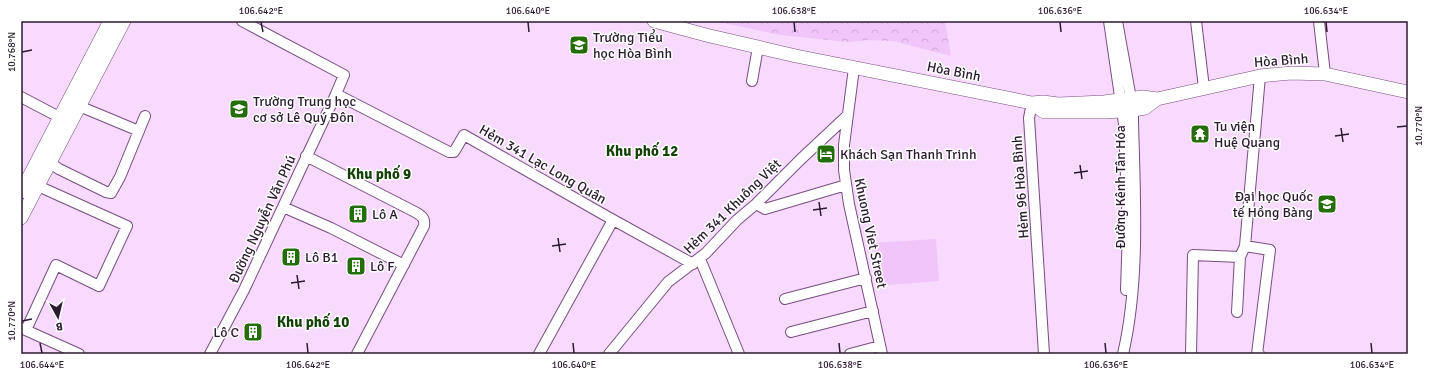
<svg xmlns="http://www.w3.org/2000/svg" width="1429" height="375" font-family="Signika,sans-serif">
<style>
.park{fill:url(#park-crowns)}
.pitch{fill:#f0c5fa}
.lines{fill:none;stroke-linecap:round;stroke-linejoin:round}
.minor-casing{stroke:#774d81;stroke-width:12}
.major-casing{stroke:#774d81;stroke-width:14}
.minor{stroke:#fff;stroke-width:10}
.major{stroke:#fff;stroke-width:13}
.ticks{fill:none;stroke:#2c1a30;stroke-width:1.5}
.labels{text-anchor:middle;stroke-width:3;stroke-linejoin:round;paint-order:stroke}
.poi-label{font-size:14px;fill:#2c1a30;stroke:#fff;text-anchor:start}
.street-label{font-size:14px;fill:#2c1a30;stroke:#fff}
.neighbourhood-label{font-size:15px;font-weight:bold;fill:#134105;stroke:#fff}
.neatline{fill:none;stroke:#2c1a30;stroke-width:1.5}
.ticks-label{font-size:10px;text-anchor:middle;fill:#2c1a30}
</style>
<defs>
<pattern id="park-crowns" width="20" height="18" patternUnits="userSpaceOnUse"><rect width="20" height="18" fill="#f0c5fa"/><path d="M2 6a3 3 0 1 1 6 0M12 15a3 3 0 1 1 6 0" fill="none" stroke="#cea9d7"/></pattern>
</defs>
<rect width="100%" height="100%" fill="#f7dafe"/>
<path class="park" d="M 714,21 L 945,21 L 951,56 L 893,41 L 869,40 L 848,42 L 780,35 Z"/>
<path class="pitch" d="M 936,239 L 939,281 L 876,286 L 873,243 Z"/>
<g class="lines">
<defs>
<path id="minor" d="M 242,21 L 344,75 L 336,94 L 449,152 L 454,152 L 464,135 L 608,217 L 693,264
M 1109,21 L 1124,124 L 1128,229 L 1126,290
M 1117,21 L 1133,110 L 1133,122 C 1135,197 1140,281 1123,354
M 1196,21 L 1204,88
M 1319,21 L 1325,74
M 854,68 L 844,145 L 844,170 L 849,204 L 882,354
M 752,81 L 758,47
M 21,97 L 59,117
M 1032,103 L 1029,118 L 1044,354
M 79,106 L 139,131
M 306,156 L 417,213 C 423,217 425,219 424,226 L 357,354
M 50,163 L 59,169 L 106,192 L 111,193 L 120,177 L 145,116
M 756,204 L 765,209 L 846,185
M 283,207 L 331,228 L 404,265
M 1245,246 L 1270,250 L 1257,354 L 1259,354
M 700,259 L 739,354
M 785,299 L 866,278
M 1237,312 L 1240,257
M 21,328 L 79,354
M 26,330 L 56,265 L 99,286 L 127,226 L 38,186
M 791,332 L 873,311
M 210,354 L 244,290 L 336,94
M 539,354 L 613,220
M 609,354 L 668,282 L 706,253 L 737,220 L 756,204 L 801,159 L 847,116
M 850,354 L 880,346
M 1191,354 L 1193,255 L 1240,257 L 1245,246 L 1260,76"/>
<path id="major" d="M 654,21 L 706,35 L 796,56 L 1032,103 L 1043,102 L 1058,104 L 1104,102 L 1143,97 L 1157,99 L 1260,76 L 1291,73 L 1325,74 L 1408,92
M 1032,103 L 1044,112 L 1106,112 L 1133,110 L 1145,108 L 1157,99
M 21,192 L 110,21
M 21,218 L 124,21"/>
</defs>
<use href="#minor" class="minor-casing"/>
<use href="#major" class="major-casing"/>
<use href="#minor" class="minor"/>
<use href="#major" class="major"/>
</g>
<path class="ticks" d="M 261,22 L 263,32M 528,22 L 529,32M 794,22 L 795,32M 1060,22 L 1061,32M 1326,22 L 1327,32M 22,52 L 32,50M 1397,127 L 1407,126M 1341,128 L 1343,142M 1335,136 L 1349,134M 1080,165 L 1082,179M 1074,173 L 1088,171M 819,202 L 821,216M 813,210 L 827,208M 558,238 L 560,252M 552,246 L 566,244M 297,275 L 299,289M 291,283 L 305,281M 22,321 L 32,319M 40,343 L 42,353M 307,343 L 308,353M 573,343 L 574,353M 839,343 L 840,353M 1105,343 L 1106,353M 1371,343 L 1372,353"/>
<defs>
<symbol id="school-square" viewBox="-11 -11 22 22"><rect x="-9" y="-9" width="18" height="18" rx="4" fill="#256d0b" stroke="#fff"/><path d="M0-5L7-2L0 1L-7-2ZM-4 1L0 2.5L4 1V4Q0 6-4 4Z" fill="#fff"/></symbol>
<symbol id="temple-square" viewBox="-11 -11 22 22"><rect x="-9" y="-9" width="18" height="18" rx="4" fill="#256d0b" stroke="#fff"/><path d="M0-6L5-2H3V0L6.5 2.5H4V6H1.5V3h-3V6H-4V2.5H-6.5L-3 0V-2H-5Z" fill="#fff"/></symbol>
<symbol id="hotel-square" viewBox="-11 -11 22 22"><rect x="-9" y="-9" width="18" height="18" rx="4" fill="#256d0b" stroke="#fff"/><path d="M-6-4.5h1.5V1H6V5H4.5V3h-9V5H-6ZM-4 0a1.8 1.8 0 1 1 3.6 0ZM.5 0V-2.5h3Q6-2.5 6 0Z" fill="#fff"/></symbol>
<symbol id="university-square" viewBox="-11 -11 22 22"><rect x="-9" y="-9" width="18" height="18" rx="4" fill="#256d0b" stroke="#fff"/><path d="M0-5L7-2L0 1L-7-2ZM-4 1L0 2.5L4 1V4Q0 6-4 4Z" fill="#fff"/></symbol>
<symbol id="building-square" viewBox="-11 -11 22 22"><rect x="-9" y="-9" width="18" height="18" rx="4" fill="#256d0b" stroke="#fff"/><path d="M-4-6H4V6H1V3H-1V6H-4ZM-2.5-4.3h1.7v1.8h-1.7ZM.8-4.3h1.7v1.8H.8ZM-2.5-1h1.7V.8h-1.7ZM.8-1h1.7V.8H.8Z" fill="#fff"/></symbol>
</defs>
<g fill-rule="evenodd">
<use href="#school-square" x="568" y="34" width="22" height="22"/>
<use href="#school-square" x="228" y="98" width="22" height="22"/>
<use href="#temple-square" x="1189" y="123" width="22" height="22"/>
<use href="#hotel-square" x="815" y="143" width="22" height="22"/>
<use href="#university-square" x="1316" y="193" width="22" height="22"/>
<use href="#building-square" x="347" y="203" width="22" height="22"/>
<use href="#building-square" x="280" y="246" width="22" height="22"/>
<use href="#building-square" x="345" y="255" width="22" height="22"/>
<use href="#building-square" x="242" y="321" width="22" height="22"/>
</g>
<g class="labels">
<g class="poi-label">
<text x="593" y="42">Trường Tiểu<tspan x="593" dy="16">học Hòa Bình</tspan></text>
<text x="253" y="106">Trường Trung học<tspan x="253" dy="16">cơ sở Lê Quý Đôn</tspan></text>
<text x="1214" y="131">Tu viện<tspan x="1214" dy="16">Huệ Quang</tspan></text>
<text x="840" y="159">Khách Sạn Thanh Trinh</text>
<text x="1313" y="201" text-anchor="end">Đại học Quốc<tspan x="1313" dy="16">tế Hồng Bàng</tspan></text>
<text x="372" y="219">Lô A</text>
<text x="305" y="262">Lô B1</text>
<text x="370" y="271">Lô F</text>
<text x="239" y="337" text-anchor="end">Lô C</text>
</g>
<g class="street-label">
<text transform="translate(1281 60) rotate(-4)" y="5">Hòa Bình</text>
<text transform="translate(954 71) rotate(11)" y="5">Hòa Bình</text>
<text transform="translate(543 164) rotate(30)" y="5">Hẻm 341 Lạc Long Quân</text>
<text transform="translate(1020 187) rotate(-94)" y="5">Hẻm 96 Hòa Bình</text>
<text transform="translate(1120 187) rotate(-90)" y="5">Đường Kênh Tân Hóa</text>
<text transform="translate(732 206) rotate(-44)" y="5">Hẻm 341 Khuông Việt</text>
<text transform="translate(262 219) rotate(-65)" y="5">Đường Nguyễn Văn Phú</text>
<text transform="translate(871 233) rotate(78)" y="5">Khuong Viet Street</text>
</g>
<g class="neighbourhood-label">
<text x="642" y="156">Khu phố 12</text>
<text x="379" y="179">Khu phố 9</text>
<text x="313" y="327">Khu phố 10</text>
</g>
</g>
<rect width="1429" height="375" fill="none" stroke="#ffffff" stroke-width="44"/>
<g transform="translate(58 317) rotate(172)" stroke="#ffffff" stroke-width="3" paint-order="stroke">
<path d="M0-3L7 15L0 10L-7 15Z" fill="#2c1a30"/>
<text y="-6" font-size="11" font-weight="bold" text-anchor="middle" fill="#2c1a30">B</text>
</g>
<rect x="22" y="22" width="1385" height="331" class="neatline"/>
<g class="ticks-label">
<text x="261" y="14">106.642°E</text>
<text x="528" y="14">106.640°E</text>
<text x="794" y="14">106.638°E</text>
<text x="1060" y="14">106.636°E</text>
<text x="1326" y="14">106.634°E</text>
<text transform="translate(11 52) rotate(-90)" y="4">10.768°N</text>
<text transform="translate(1418 126) rotate(-90)" y="4">10.770°N</text>
<text transform="translate(11 321) rotate(-90)" y="4">10.770°N</text>
<text x="42" y="368">106.644°E</text>
<text x="308" y="368">106.642°E</text>
<text x="574" y="368">106.640°E</text>
<text x="840" y="368">106.638°E</text>
<text x="1106" y="368">106.636°E</text>
<text x="1372" y="368">106.634°E</text>
</g>
</svg>
